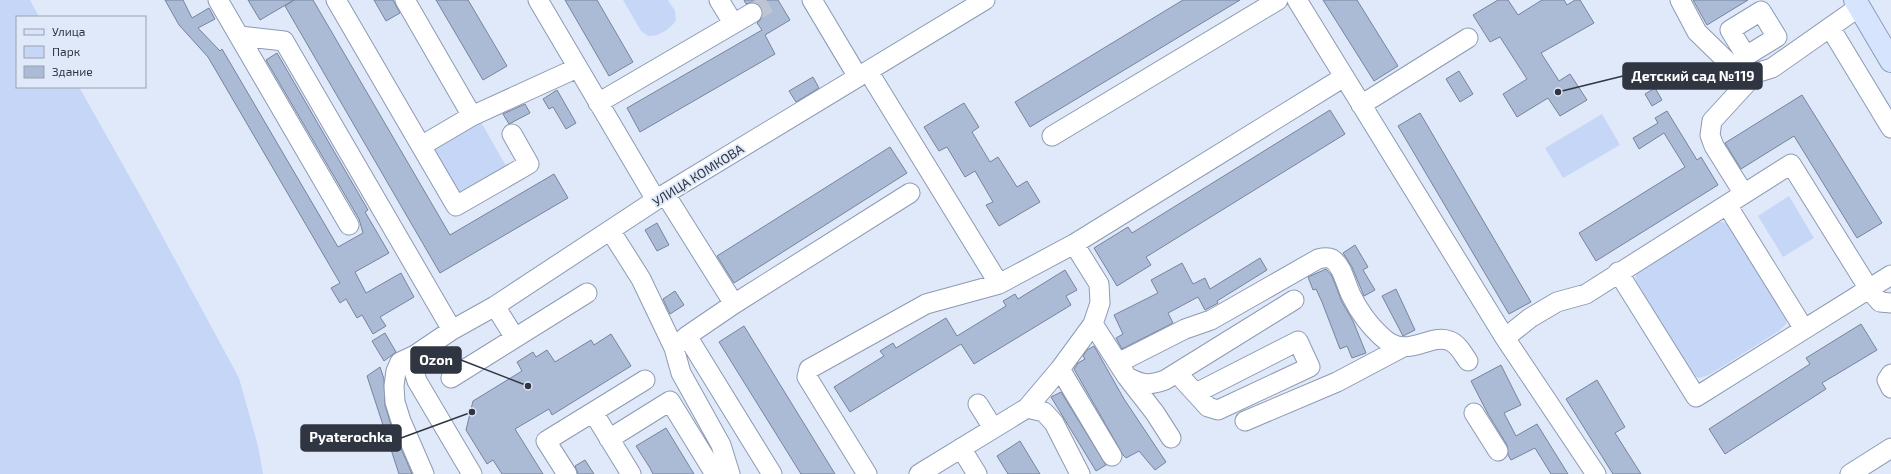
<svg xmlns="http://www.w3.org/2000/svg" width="1891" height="474" font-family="'Exo 2',sans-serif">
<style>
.green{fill:#c5d6f7}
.building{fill:#abbad5;stroke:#76849d}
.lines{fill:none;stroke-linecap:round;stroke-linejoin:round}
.minor-tunnel{stroke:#bdc5d5;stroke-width:19;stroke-dasharray:19 10;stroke-linecap:butt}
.minor-casing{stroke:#8c9ab4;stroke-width:21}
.major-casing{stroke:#8a9bbc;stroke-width:24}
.minor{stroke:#fff;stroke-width:19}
.major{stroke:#d6e4fe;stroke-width:22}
.labels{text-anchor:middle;stroke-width:4;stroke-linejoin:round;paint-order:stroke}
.street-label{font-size:13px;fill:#303641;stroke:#e0e9fa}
.leader{fill:none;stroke:#303641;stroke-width:1.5}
.callout-dot{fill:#303641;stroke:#e0e9fa;stroke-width:1.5}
.callout{fill:#303641;stroke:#303641;stroke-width:1.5}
.callout-label{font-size:14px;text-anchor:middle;font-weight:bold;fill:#fff}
</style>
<rect width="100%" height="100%" fill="#e0e9fa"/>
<path class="green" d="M 0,0 L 30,0 L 39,17 L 17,17 L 17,87 L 79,87 L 145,204 L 239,378 L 258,446 L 263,474 L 0,474 Z
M 623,0 L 668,0 L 675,11 L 676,20 C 672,28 658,37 648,36 L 641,31 Z
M 1602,114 L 1620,145 L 1563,178 L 1545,148 Z
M 481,122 L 506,166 L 457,194 L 432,151 Z
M 1789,196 L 1814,238 L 1783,257 L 1758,216 Z
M 1717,222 L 1722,222 L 1731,225 L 1787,319 L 1786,324 L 1779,331 L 1709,375 L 1699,378 L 1690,374 L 1635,285 L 1636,275 L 1638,271 Z"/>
<path class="building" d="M 165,0 L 183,0 L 192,18 L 209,8 L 215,19 L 198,28 L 220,51 L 222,49 L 338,247 L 363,233 L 359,219 L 266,60 L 277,53 L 368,210 L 365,212 L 389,253 L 355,272 L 366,293 L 401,273 L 414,297 L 380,317 L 386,326 L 373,334 L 362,315 L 357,318 L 346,299 L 340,303 L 331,288 L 340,283 L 208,57 L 179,25 Z
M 248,0 L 294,0 L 260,20 Z
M 294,0 L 313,0 L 450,235 L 554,174 L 568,198 L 440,273 L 285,6 Z
M 374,0 L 393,0 L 400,13 L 386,21 Z
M 436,0 L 468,0 L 507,66 L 483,80 Z
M 565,0 L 597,0 L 633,62 L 609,76 Z
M 744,0 L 778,0 L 790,20 L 765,35 L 775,54 L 640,132 L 627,108 L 762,30 L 757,23 L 762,18 L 762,8 L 757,3 L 752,2 L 746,4 Z
M 1183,0 L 1240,0 L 1030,127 L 1015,102 Z
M 1323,0 L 1357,0 L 1398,66 L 1374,81 Z
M 1498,0 L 1508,0 L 1518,15 L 1542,0 L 1564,0 L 1567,5 L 1575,0 L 1580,0 L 1594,23 L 1541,53 L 1559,81 L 1570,74 L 1587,100 L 1560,116 L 1548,98 L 1517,117 L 1503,94 L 1527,79 L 1500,37 L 1490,42 L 1473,15 Z
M 1693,0 L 1748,0 L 1707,25 Z
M 1459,71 L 1473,94 L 1460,102 L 1446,79 Z
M 813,77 L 819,88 L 796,102 L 789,91 Z
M 1655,88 L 1662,100 L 1652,106 L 1645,94 Z
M 557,90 L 576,123 L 566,129 L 553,107 L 549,109 L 543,99 Z
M 1802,95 L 1882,223 L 1857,238 L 1794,136 L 1741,169 L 1725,143 Z
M 964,103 L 979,127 L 972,132 L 990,162 L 998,157 L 1017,187 L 1027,181 L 1040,202 L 999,226 L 986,205 L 993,202 L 975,171 L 965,177 L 947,147 L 939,151 L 924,127 Z
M 525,104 L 530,113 L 509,124 L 503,114 Z
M 1330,110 L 1345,134 L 1146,257 L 1151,265 L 1117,286 L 1094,248 L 1128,227 L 1132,233 Z
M 1667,111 L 1697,160 L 1701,157 L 1718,185 L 1596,261 L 1579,233 L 1685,167 L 1664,133 L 1639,149 L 1633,138 L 1658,123 L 1655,118 Z
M 1420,113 L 1531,302 L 1509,314 L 1398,126 Z
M 890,147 L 907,173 L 734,283 L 717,256 Z
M 657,223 L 669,245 L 657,251 L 645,230 Z
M 1355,245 L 1368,267 L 1363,270 L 1375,290 L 1364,296 L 1352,267 L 1343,253 Z
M 1260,258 L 1267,270 L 1217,301 L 1218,303 L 1205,310 L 1198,297 L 1168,313 L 1173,323 L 1122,349 L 1116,338 L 1123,334 L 1114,315 L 1158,293 L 1151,280 L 1182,263 L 1193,284 L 1205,278 L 1210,289 Z
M 1326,269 L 1332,276 L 1342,302 L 1353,321 L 1366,353 L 1352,358 L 1347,346 L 1340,349 L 1322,302 L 1316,289 L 1313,290 L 1308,277 Z
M 1065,270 L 1077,290 L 1066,296 L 1071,305 L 974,364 L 961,344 L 850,412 L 834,387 L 884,356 L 880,351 L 893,343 L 896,348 L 946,318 L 957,336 L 1006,306 L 1003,301 L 1015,294 L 1018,299 Z
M 1396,289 L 1415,330 L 1403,336 L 1382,296 Z
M 675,291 L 684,305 L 670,314 L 663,299 Z
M 1861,324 L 1877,350 L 1822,383 L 1826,389 L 1725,454 L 1709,429 L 1810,364 L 1806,358 Z
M 744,326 L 835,474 L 801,474 L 719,342 Z
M 385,333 L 396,352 L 384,361 L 372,341 Z
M 611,334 L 631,366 L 552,415 L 549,409 L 515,429 L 543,474 L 502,474 L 493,460 L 487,464 L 466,430 L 473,401 L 522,371 L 517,362 L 533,352 L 536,357 L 547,350 L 555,362 L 591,340 L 594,345 Z
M 1094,346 L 1124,399 L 1166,462 L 1155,470 L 1139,451 L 1126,458 L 1123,455 L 1074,369 L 1078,363 L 1085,359 L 1083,356 L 1087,350 Z
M 1501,365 L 1521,405 L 1504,413 L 1516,436 L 1537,424 L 1568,474 L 1551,474 L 1535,448 L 1511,460 L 1508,455 L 1507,445 L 1488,414 L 1471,381 Z
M 380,367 L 384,379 L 385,405 L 391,425 L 412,474 L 399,474 L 367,376 Z
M 1597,380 L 1625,427 L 1615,433 L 1641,474 L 1613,474 L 1566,399 Z
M 1061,392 L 1106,465 L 1096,471 L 1051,397 Z
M 666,428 L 694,474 L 653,474 L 650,468 L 636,446 Z
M 1020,441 L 1040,474 L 1008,474 L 997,456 Z
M 585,460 L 594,474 L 578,474 L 575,466 Z"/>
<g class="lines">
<path class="minor-tunnel" d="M 752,13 L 774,0"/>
<defs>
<path id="minor" d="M 218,0 L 349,225
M 336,0 L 421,146
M 405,0 L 472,116
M 538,0 L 656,200
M 719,0 L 733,23
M 812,0 L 858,77
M 1297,0 L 1505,338 L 1596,474
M 1680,0 L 1697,32 L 1734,68 L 1756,73 L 1772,68 L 1859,7
M 1761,11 L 1777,37 L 1746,56 L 1730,30 Z
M 1831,29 L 1891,128
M 240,36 L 284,41 L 452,330
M 868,71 L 999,284 L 1074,244 L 1344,77
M 598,103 L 752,13
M 1361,105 L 1468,38
M 512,134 L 529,164 L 456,206 L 421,146 L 472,116 L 577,68
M 1052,136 L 1278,0
M 665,194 L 734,304
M 1744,194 L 1714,146 L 1710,135 L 1712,121 L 1756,73
M 1727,205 L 1804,329
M 610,230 L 641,279 L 674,348 L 681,373 L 721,445 L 730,474
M 1618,272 L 1696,397 L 1891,275
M 495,306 L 515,338
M 1093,324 L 1127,377 L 1155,413 L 1171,438
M 687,336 L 772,474
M 1505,338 L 1530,318 L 1557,302 L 1586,294 L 1791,164 L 1869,289 L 1880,302 L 1891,303
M 674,348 L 687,336 L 734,304 L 910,193
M 415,355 L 413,368 L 417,381 L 472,474
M 1118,363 L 1185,329 L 1211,320 L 1318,259 C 1322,258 1328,257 1332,259 C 1343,266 1346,286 1352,297 C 1359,311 1369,325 1381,336 C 1407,362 1428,332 1450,341 C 1458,344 1463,354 1468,361
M 1060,369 L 1112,456
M 1177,373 L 1208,407 L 1218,410 L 1310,367 L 1298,341 L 1196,393
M 1891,374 L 1887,380 L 1891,388
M 1127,377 C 1143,385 1148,386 1165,380 L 1294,300
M 451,378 L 587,293
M 978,404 L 993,428
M 1027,408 L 1044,412 L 1054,423 L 1080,474
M 593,412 L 631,474
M 1474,413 L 1498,451
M 1245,421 L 1337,382 L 1403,347
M 609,439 L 670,401 L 715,474
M 961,448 L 977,474
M 424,474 L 401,421 L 395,402 L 394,386 L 396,371 L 400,362 L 415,355 L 452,330 L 495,306 L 665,194 L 985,0
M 567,474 L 546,441 L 645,380
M 867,474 L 807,377 L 809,369 L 926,304 L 999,284
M 919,474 L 1027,408 L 1060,369 L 1093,324 L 1100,303 L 1099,284 L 1074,244
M 1850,474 L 1891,448"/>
<path id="major" d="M 1855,0 L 1891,61"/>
</defs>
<use href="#minor" class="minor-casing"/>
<use href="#major" class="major-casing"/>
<use href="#minor" class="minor"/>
<use href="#major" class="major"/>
</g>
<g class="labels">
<g class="street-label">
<text transform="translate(698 175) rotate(-32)" y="5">УЛИЦА КОМКОВА</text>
</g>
</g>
<path class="leader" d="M1558 92L1623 76M528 386L461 360M472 412L401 438"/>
<g class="callout-dot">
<circle cx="1558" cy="92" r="4"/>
<circle cx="528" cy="386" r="4"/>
<circle cx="472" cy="412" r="4"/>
</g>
<g class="callout">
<rect x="1623" y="63" width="139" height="26" rx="4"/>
<rect x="411" y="347" width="50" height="26" rx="4"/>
<rect x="301" y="425" width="100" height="26" rx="4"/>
</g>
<g class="callout-label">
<text x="1693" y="81">Детский сад №119</text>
<text x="436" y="365">Ozon</text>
<text x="351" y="442">Pyaterochka</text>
</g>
<rect x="16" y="16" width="130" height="72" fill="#e0e9fa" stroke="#9aa1b0"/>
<rect x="24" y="29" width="20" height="6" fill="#d6e4fe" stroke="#9aa1b0"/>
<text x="52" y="36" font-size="12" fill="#303641">Улица</text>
<rect x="24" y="46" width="20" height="12" fill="#c5d6f7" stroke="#9aa1b0"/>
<text x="52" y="56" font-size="12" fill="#303641">Парк</text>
<rect x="24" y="66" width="20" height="12" fill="#abbad5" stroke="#9aa1b0"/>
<text x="52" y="76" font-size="12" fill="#303641">Здание</text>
</svg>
